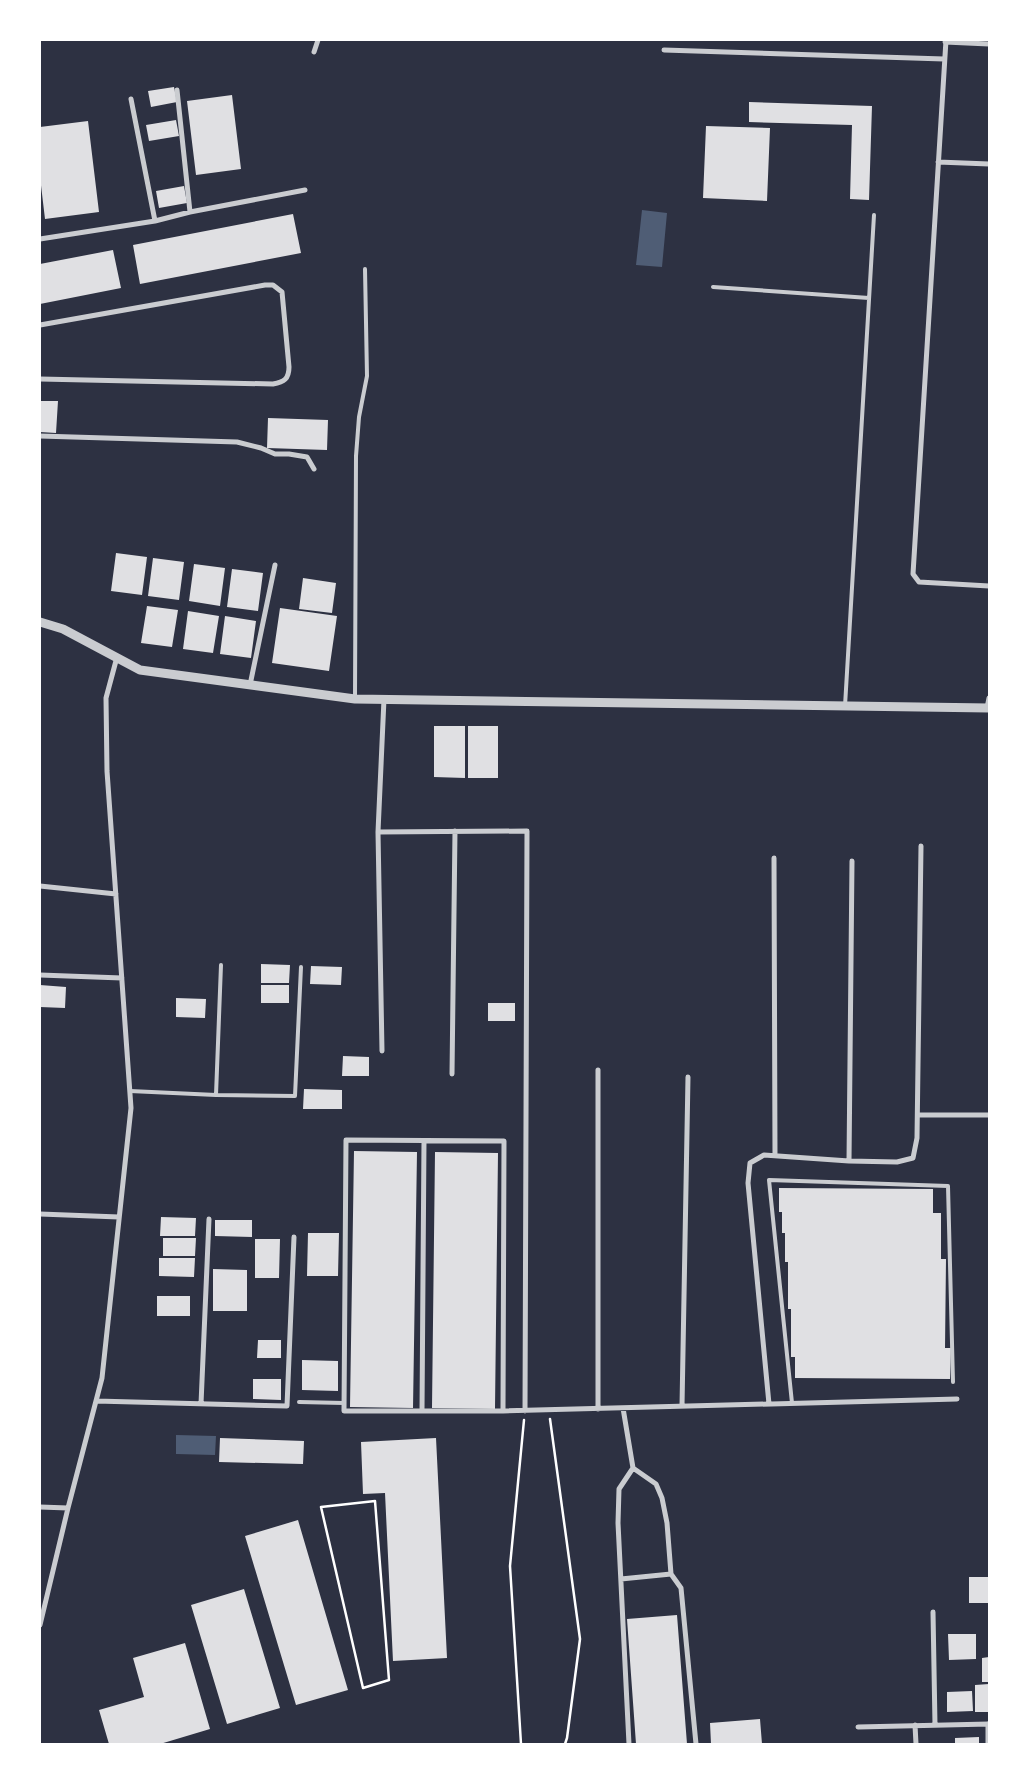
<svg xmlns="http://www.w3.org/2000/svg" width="1029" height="1784" font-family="'IBM Plex Sans',sans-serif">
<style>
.water{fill:#4f5d75}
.building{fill:#e0e0e3}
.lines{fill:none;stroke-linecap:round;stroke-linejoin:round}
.path{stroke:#fff;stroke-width:2.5}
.service{stroke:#caccd0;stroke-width:4}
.minor{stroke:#caccd0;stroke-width:5}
.tertiary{stroke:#caccd0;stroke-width:9}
</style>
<rect width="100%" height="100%" fill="#2d3142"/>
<path class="water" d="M 642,210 L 667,213 L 662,267 L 636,265 Z
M 176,1435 L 216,1436 L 215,1455 L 176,1454 Z"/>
<path class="building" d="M 174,87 L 177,102 L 151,107 L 148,91 Z
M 232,95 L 241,169 L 196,175 L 187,101 Z
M 749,102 L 872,106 L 869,200 L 850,199 L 852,125 L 749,122 Z
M 176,120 L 179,136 L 149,141 L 146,125 Z
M 88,121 L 99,212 L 45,219 L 40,177 L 40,127 Z
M 706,126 L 770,128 L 767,201 L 703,198 Z
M 184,186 L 187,203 L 159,208 L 156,191 Z
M 293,214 L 301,253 L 140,284 L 133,245 Z
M 113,250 L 121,288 L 40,304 L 40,264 Z
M 40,401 L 58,401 L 56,433 L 40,432 Z
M 268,418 L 328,420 L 327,450 L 267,448 Z
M 116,553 L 147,557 L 142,595 L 111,591 Z
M 153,558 L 184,562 L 179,600 L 148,596 Z
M 194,564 L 225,568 L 220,606 L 189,601 Z
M 232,569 L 263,573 L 258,611 L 227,607 Z
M 303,578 L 336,583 L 332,613 L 299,609 Z
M 147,606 L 178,610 L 172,647 L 141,643 Z
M 280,608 L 337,616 L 329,671 L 272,663 Z
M 188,611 L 219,616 L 213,653 L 183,649 Z
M 225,616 L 256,621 L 251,658 L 220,654 Z
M 434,726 L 465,726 L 465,778 L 434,777 Z
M 468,726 L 498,726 L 498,778 L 468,778 Z
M 261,964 L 290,965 L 289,983 L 261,983 Z
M 311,966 L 342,967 L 341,985 L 310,984 Z
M 40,985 L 66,987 L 65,1008 L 40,1007 Z
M 261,985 L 289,985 L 289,1003 L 261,1003 Z
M 176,998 L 206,999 L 205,1018 L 176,1017 Z
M 488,1003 L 515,1003 L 515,1021 L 488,1021 Z
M 343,1056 L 369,1057 L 369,1076 L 342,1076 Z
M 304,1089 L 342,1090 L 342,1109 L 303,1109 Z
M 354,1151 L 417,1152 L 413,1408 L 350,1407 Z
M 435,1152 L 498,1153 L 495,1409 L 432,1408 Z
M 779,1188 L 933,1189 L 933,1213 L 941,1213 L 941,1259 L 946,1259 L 945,1348 L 951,1348 L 950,1379 L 795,1378 L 795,1357 L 791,1357 L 791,1309 L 788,1309 L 788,1262 L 785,1262 L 785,1233 L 782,1233 L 782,1212 L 779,1212 Z
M 161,1217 L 196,1218 L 195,1236 L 160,1236 Z
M 215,1220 L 252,1220 L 252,1237 L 215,1236 Z
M 308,1233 L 339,1233 L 338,1276 L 307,1276 Z
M 163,1238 L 196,1238 L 195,1256 L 163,1256 Z
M 255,1239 L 280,1239 L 279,1278 L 255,1278 Z
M 159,1258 L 195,1258 L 194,1277 L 159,1276 Z
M 213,1269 L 247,1270 L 247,1311 L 213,1311 Z
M 157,1296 L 190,1296 L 190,1316 L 157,1316 Z
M 258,1340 L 281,1340 L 281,1358 L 257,1358 Z
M 302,1360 L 338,1361 L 338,1391 L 302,1390 Z
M 253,1379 L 281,1379 L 281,1400 L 253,1399 Z
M 220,1438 L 304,1441 L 303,1464 L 219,1462 Z
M 436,1438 L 447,1658 L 393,1661 L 385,1493 L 363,1494 L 361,1442 Z
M 298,1520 L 348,1690 L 296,1705 L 245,1536 Z
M 969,1577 L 989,1577 L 989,1603 L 969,1603 Z
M 244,1589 L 280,1708 L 227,1724 L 191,1605 Z
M 677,1615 L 687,1744 L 636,1744 L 627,1619 Z
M 948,1634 L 976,1634 L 976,1659 L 949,1660 Z
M 185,1643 L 210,1729 L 160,1744 L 109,1744 L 99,1710 L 144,1697 L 133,1658 Z
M 989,1657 L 989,1682 L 982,1682 L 982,1658 Z
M 989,1684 L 989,1712 L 975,1712 L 975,1685 Z
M 972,1691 L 973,1711 L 947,1712 L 947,1692 Z
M 760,1719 L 762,1744 L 711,1744 L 710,1723 Z
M 979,1737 L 979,1744 L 955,1744 L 955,1738 Z"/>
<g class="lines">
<path class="path" d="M 550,1419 L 580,1639 L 567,1738 L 565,1744
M 375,1501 L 389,1680 L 363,1688 L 321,1507 Z
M 521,1744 L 510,1566 L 524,1420"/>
<path class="service" d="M 713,287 L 869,298
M 355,699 L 356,456 L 359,417 L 367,376 L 365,269
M 845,706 L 874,215
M 130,1091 L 216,1095 L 221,965
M 216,1095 L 295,1096 L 301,967
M 299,1402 L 344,1403
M 792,1403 L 769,1180 L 948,1186 L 953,1382"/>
<path class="minor" d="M 946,40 L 913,574 L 919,582 L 989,586
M 945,42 L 989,44
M 664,50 L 944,59
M 314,52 L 318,40
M 177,90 L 190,212
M 131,99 L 155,221
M 938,162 L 989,164
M 40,239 L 155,221 L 190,212 L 305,190
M 40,325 L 265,285 L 273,285 L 282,292 L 289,367 C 289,379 284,382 273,384 L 40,379
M 40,436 L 237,442 L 261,448 L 275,454 L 289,454 L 307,457 L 314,469
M 250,685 L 275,565
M 987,708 L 989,698
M 378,832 L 527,831 L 525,1411
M 774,858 L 775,1156
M 40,886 L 116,894
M 40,975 L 122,978
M 382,1051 L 378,832 L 384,699
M 598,1070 L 598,1409
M 452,1074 L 455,831
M 918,1115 L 989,1115
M 849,1161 L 852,861
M 40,1214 L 119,1217
M 96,1401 L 287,1406 L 294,1237
M 201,1404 L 209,1219
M 769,1404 L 748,1183 L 750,1163 L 764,1155 L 849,1161 L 897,1162 L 913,1158 L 917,1138 L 921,846
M 682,1406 L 688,1077
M 623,1408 L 633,1468 L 619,1489 L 618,1523 L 629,1744
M 422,1411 L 424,1141
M 503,1411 L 504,1141 L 346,1140 L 344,1411 L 503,1411 L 957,1399
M 633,1468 L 656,1484 L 662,1498 L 667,1523 L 671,1574 L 681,1588 L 696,1744
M 40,1507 L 68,1508
M 621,1579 L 671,1574
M 933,1612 L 935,1725
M 40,1625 L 68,1508 L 102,1378 L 131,1108 L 107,771 L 106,698 L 117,657
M 988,1724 L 988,1744
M 915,1725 L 916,1744
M 858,1727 L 989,1724"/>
<path class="tertiary" d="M 40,622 L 63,629 L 140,670 L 355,699 L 989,708"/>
</g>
<rect width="1029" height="1784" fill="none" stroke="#ffffff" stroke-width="82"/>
</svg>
